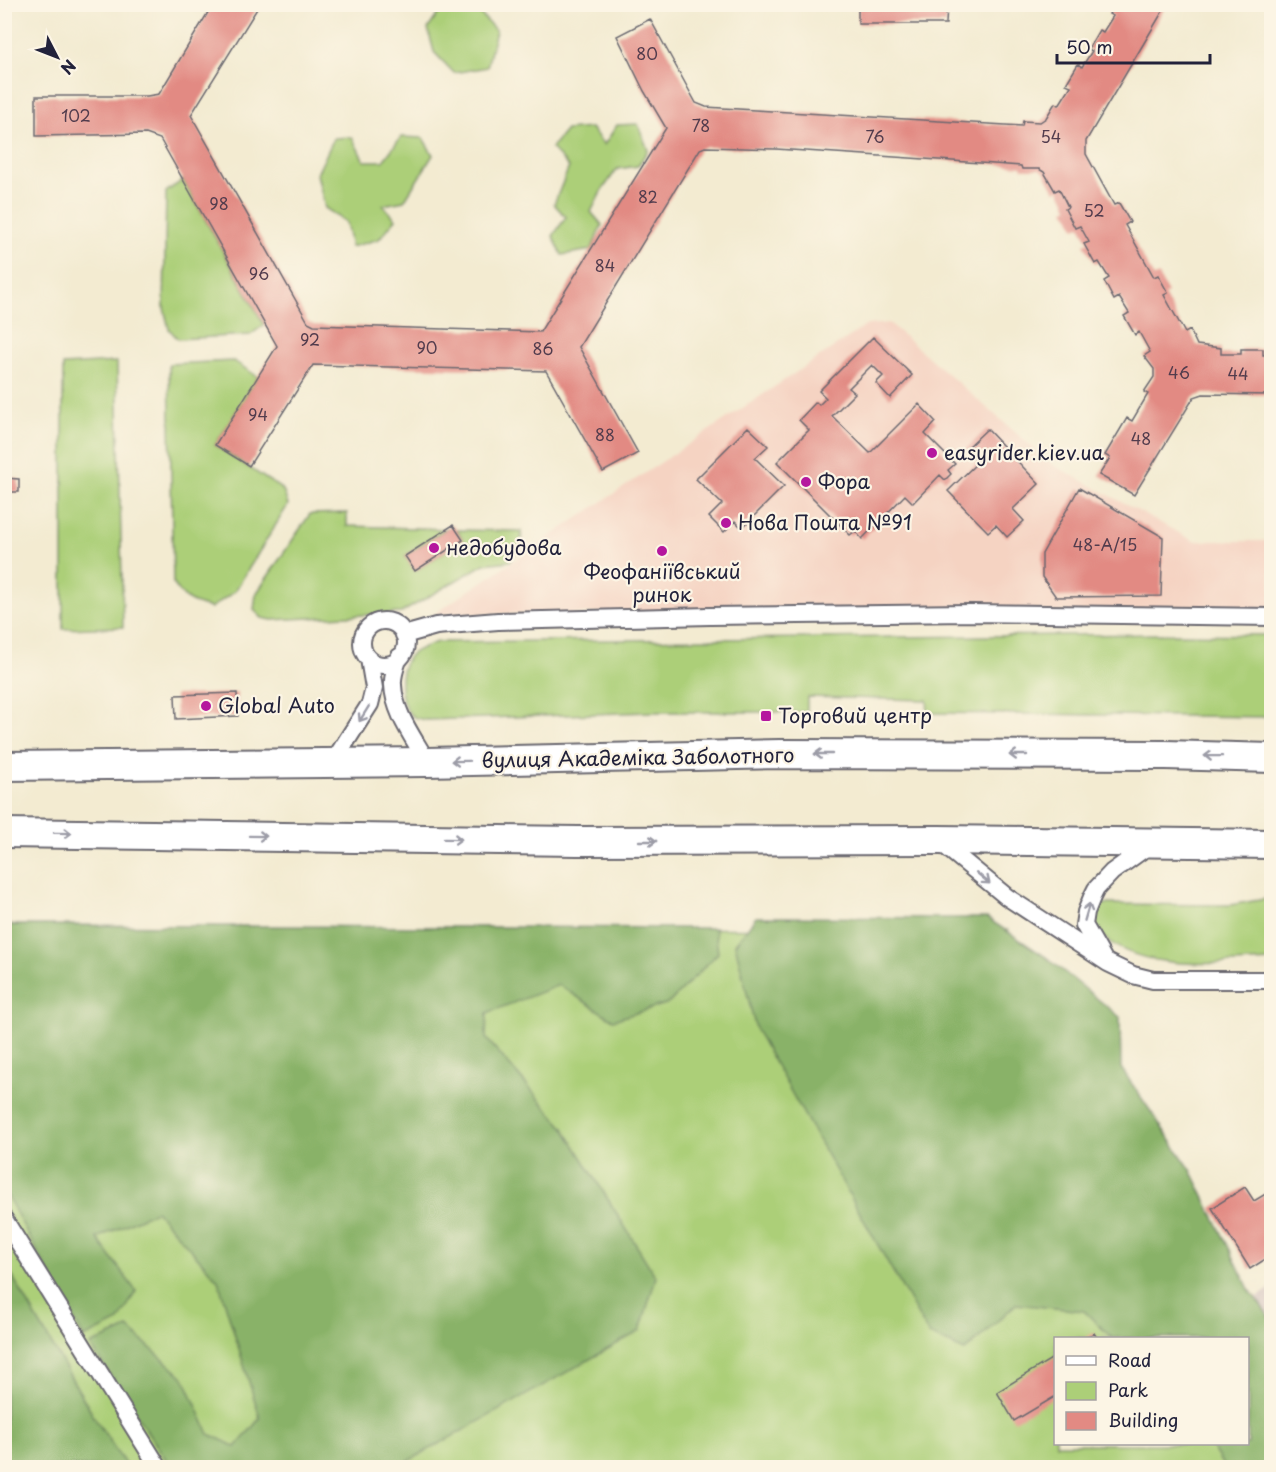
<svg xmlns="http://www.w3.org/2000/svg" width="1276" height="1472" font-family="'Playpen Sans',sans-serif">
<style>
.built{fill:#f5d3c2}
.industrial{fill:#d1c0bd}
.green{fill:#accf78;stroke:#67785a;stroke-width:1.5;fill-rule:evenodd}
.forest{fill:#89b268;stroke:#566a52;stroke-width:1.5}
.building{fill:#e28a83}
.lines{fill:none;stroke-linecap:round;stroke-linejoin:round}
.minor-casing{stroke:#6b6870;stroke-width:20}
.trunk-casing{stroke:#6b6870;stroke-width:32}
.minor{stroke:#fff;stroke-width:16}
.trunk{stroke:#fff;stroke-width:28}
.oneway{stroke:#9c9ca7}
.poi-dot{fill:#b5179e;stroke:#fcf5e5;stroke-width:2}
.labels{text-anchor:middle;stroke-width:4.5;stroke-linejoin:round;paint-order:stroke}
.number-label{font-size:16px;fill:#523c4d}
.poi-label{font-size:20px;fill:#22223b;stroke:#fcf5e5;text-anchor:start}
.street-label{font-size:20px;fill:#22223b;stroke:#fcf5e5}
</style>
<rect width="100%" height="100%" fill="#fcf5e5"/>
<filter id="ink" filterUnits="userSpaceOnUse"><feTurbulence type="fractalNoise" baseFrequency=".0167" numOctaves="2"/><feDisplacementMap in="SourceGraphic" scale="12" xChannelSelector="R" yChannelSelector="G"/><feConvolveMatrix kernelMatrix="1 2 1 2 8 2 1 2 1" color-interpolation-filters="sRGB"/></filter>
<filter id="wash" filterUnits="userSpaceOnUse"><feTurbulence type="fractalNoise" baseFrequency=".008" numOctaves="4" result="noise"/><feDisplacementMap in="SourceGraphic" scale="24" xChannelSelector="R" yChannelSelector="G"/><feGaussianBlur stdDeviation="1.35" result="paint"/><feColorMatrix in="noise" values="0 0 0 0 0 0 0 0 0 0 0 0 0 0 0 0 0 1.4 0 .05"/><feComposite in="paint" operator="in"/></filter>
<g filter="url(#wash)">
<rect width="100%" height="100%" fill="#f3ebd1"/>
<path class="built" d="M 889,323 L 1053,465 L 1194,541 L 1271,541 L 1271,611 L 434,614 L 867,325 Z"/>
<path class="industrial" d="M 1271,1288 L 1271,1344 L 1247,1304 Z"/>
<path class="green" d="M 442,8 L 475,8 L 496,31 L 487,67 L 454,73 L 434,52 L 428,29 Z
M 638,124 L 648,150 L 638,166 L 617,169 L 601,192 L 591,212 L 602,225 L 591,250 L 562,255 L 553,236 L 566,217 L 554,204 L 569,167 L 551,148 L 566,130 L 591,128 L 604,145 L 617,125 Z
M 352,137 L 364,161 L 383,161 L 401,137 L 423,138 L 433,155 L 404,201 L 383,205 L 396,219 L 379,239 L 351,247 L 346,222 L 325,208 L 317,174 L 334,138 Z
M 183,180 L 264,325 L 250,335 L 178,339 L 169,329 L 164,308 L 166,192 Z
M 234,361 L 258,377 L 215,445 L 283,490 L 288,505 L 235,591 L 211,608 C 190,603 185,601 173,583 L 169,364 Z
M 117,362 L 123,627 L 63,629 L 63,365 Z
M 347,513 L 347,526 L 446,529 L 405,556 L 415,571 L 463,540 L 457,530 L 521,531 L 522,542 L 510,561 L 484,564 L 401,613 L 272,620 L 262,618 L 254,610 L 256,594 L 310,514 Z
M 1168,634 L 1271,635 L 1271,717 L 928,713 L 927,700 L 807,697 L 807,712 L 649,712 L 427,720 C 423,719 417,719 414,717 C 398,707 398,673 407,659 C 413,650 427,646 437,642 Z
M 1271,898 L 1271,961 C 1222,963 1148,972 1107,940 C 1100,935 1096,931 1095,922 C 1094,916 1098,909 1100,904 L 1230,905 Z
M 5,925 L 1008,930 L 1271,1352 L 1271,1467 L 5,1468 ZM 1056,1338 L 1248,1338 L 1248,1444 L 1056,1444 Z"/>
<path class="forest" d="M 756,917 L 987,918 L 1046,957 L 1120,1017 L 1121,1068 L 1191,1170 L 1249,1289 L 1271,1319 L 1271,1467 L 1224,1467 L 1210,1444 L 1248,1444 L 1248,1338 L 1112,1338 L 1084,1311 L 1016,1304 L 965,1351 L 929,1335 L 756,1030 L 735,944 Z
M 4,925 L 715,928 L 718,953 L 669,1003 L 613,1020 L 559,985 L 487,1013 L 486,1038 L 564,1128 L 656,1277 L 640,1331 L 398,1467 L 171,1467 L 90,1345 L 128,1328 L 184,1378 L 209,1434 L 236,1447 L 260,1418 L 218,1280 L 156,1211 L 97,1238 L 136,1291 L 119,1321 L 84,1338 L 5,1192 Z
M 4,1262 L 94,1417 L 127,1467 L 5,1467 Z"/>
<g id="blocks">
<path class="building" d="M 213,4 L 260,4 L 191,115 L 308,322 L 314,325 L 540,332 L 666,128 L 644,91 L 617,36 L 650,19 L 696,103 L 706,107 L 1022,126 L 1023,121 L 1040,122 L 1046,118 L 1055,103 L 1059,105 L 1071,86 L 1066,84 L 1078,64 L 1082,67 L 1092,51 L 1088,49 L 1099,30 L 1103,32 L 1113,16 L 1109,14 L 1115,4 L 1167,4 L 1086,141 L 1086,154 L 1114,205 L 1119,203 L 1130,222 L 1125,225 L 1154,277 L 1158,275 L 1168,293 L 1164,295 L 1185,333 L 1190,330 L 1197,345 L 1221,348 L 1221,354 L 1241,354 L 1241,349 L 1263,349 L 1263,355 L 1272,355 L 1272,395 L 1203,394 L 1194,397 L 1134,495 L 1099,475 L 1110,458 L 1105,455 L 1127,418 L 1132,421 L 1148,394 L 1144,392 L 1154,377 L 1154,369 L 1144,356 L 1150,352 L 1139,332 L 1135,335 L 1124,316 L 1129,313 L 1119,297 L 1114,300 L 1104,281 L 1109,278 L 1099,262 L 1095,264 L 1084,244 L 1089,242 L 1080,226 L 1075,228 L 1065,209 L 1068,207 L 1059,189 L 1055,191 L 1044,172 L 1039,169 L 1022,169 L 1021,166 L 939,160 L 776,149 L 705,147 L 700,149 L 579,347 L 638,453 L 603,472 L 546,371 L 313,365 L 249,466 L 215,445 L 277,346 L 160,139 L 146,134 L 36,136 L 36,96 L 147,96 L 159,94 Z
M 858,4 L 947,4 L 946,24 L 858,24 Z
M 873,337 L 912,375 L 890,398 L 876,383 L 883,376 L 872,365 L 849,388 L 855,393 L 832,416 L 870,453 L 919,404 L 936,422 L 925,434 L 955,464 L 948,470 L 951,474 L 945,480 L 940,475 L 913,503 L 905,495 L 862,539 L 855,531 L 850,535 L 777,462 L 809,430 L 799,420 L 816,402 L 819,405 L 826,398 L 819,391 Z
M 748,427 L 768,446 L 755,458 L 784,486 L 742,528 L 735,521 L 724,532 L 709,517 L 722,504 L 696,479 Z
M 987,429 L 1039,484 L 1013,509 L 1024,521 L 1007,537 L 996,525 L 988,532 L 948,491 L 978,462 L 966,449 Z
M 4,478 L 19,479 L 19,492 L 4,492 Z
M 1079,488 L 1163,537 L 1161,596 L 1056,597 L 1042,577 L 1042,554 Z
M 453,525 L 463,540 L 415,571 L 405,556 Z
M 237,693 L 238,716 L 176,719 L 175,695 Z
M 1245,1187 L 1254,1201 L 1272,1190 L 1272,1255 L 1250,1269 L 1212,1208 Z
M 1094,1333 L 1097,1338 L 1085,1338 Z
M 1056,1356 L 1056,1396 L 1014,1421 L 997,1392 Z"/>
</g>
</g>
<g filter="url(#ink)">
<use href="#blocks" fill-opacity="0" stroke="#6b6870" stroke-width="1.5"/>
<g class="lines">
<defs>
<path id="minor" d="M362 643a22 22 0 1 1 44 0a22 22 0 1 1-44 0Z
M 404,635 L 436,626 L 498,621 L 710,616 L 971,613 L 1272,617
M 399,657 C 396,666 392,676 393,685 C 394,713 414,738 427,762
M 333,762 L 370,704 L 374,688 L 369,659
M 939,841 L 1007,897 L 1108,963 L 1133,975 L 1153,980 L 1272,980
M 1103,958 L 1084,925 L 1086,912 L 1092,897 L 1096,889 L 1112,872 L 1151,844
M 4,1219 L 159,1468"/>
<path id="trunk" d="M 4,766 L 427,762 L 780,754 L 1166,755 L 1272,758
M 4,833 L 578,841 L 938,840 L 1272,844"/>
</defs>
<use href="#minor" class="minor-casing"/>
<use href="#trunk" class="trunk-casing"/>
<use href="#minor" class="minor"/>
<use href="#trunk" class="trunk"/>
</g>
<defs><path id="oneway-shaft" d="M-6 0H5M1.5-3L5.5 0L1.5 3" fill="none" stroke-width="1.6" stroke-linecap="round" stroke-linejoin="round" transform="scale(1.5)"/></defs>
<g class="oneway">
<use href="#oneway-shaft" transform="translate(364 714) rotate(122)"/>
<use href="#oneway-shaft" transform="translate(823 754) rotate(-180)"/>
<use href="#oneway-shaft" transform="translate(1018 755) rotate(-180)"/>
<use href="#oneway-shaft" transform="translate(1213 756) rotate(-179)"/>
<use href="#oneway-shaft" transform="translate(460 761) rotate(179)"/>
<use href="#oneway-shaft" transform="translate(63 833) rotate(1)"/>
<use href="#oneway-shaft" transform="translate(258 836) rotate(1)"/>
<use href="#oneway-shaft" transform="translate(453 839) rotate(1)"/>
<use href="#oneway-shaft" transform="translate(648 841)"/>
<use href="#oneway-shaft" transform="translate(983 878) rotate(40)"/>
<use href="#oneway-shaft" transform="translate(1087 912) rotate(-74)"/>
</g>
</g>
<g class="poi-dot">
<circle cx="932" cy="453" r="6"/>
<circle cx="806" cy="482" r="6"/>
<circle cx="726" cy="523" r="6"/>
<circle cx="434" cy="548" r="6"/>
<circle cx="662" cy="551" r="6"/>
<circle cx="206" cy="706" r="6"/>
<rect x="760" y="710" width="12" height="12" rx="3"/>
</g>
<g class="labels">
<g class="number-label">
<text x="647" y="60">80</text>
<text x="76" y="122">102</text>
<text x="701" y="132">78</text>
<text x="875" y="143">76</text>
<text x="1051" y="143">54</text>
<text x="648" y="203">82</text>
<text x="219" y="210">98</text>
<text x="1094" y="217">52</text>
<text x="605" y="272">84</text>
<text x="259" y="280">96</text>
<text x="310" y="346">92</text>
<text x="427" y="354">90</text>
<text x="543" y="355">86</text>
<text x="1179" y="379">46</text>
<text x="1238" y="380">44</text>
<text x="258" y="421">94</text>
<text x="605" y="441">88</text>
<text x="1141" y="445">48</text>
<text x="1105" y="551">48-А/15</text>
</g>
<g class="poi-label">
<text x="944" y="460">easyrider.kiev.ua</text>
<text x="818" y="489">Фора</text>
<text x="738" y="530">Нова Пошта №91</text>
<text x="446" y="555">недобудова</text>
<text x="662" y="579" text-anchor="middle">Феофаніївський<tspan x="662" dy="23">ринок</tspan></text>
<text x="218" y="713">Global Auto</text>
<text x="778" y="723">Торговий центр</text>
</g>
<g class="street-label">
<text transform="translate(638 758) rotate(-1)" y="7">вулиця Академіка Заболотного</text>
</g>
</g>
<rect width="1276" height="1472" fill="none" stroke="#fcf5e5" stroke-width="24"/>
<rect x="1054" y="1337" width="195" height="108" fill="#fcf5e5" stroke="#a5a1a1" stroke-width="1.5"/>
<rect x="1066" y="1356" width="30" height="9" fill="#ffffff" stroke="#a5a1a1" stroke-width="1.5"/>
<text x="1108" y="1367" font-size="18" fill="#22223b">Road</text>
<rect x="1066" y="1382" width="30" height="18" fill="#accf78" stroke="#a5a1a1" stroke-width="1.5"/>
<text x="1108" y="1397" font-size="18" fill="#22223b">Park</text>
<rect x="1066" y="1412" width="30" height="18" fill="#e28a83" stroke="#a5a1a1" stroke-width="1.5"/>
<text x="1108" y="1427" font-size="18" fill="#22223b">Building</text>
<g transform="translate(57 57) rotate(132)" stroke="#fcf5e5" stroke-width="4.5" paint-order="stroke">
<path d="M0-4.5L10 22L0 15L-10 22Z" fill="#22223b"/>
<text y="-9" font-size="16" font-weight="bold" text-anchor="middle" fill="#22223b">N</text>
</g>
<path d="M1057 54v9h153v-9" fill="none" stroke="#22223b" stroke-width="3"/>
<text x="1066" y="54" font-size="18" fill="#22223b" stroke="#fcf5e5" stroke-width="4.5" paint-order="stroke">50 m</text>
</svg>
